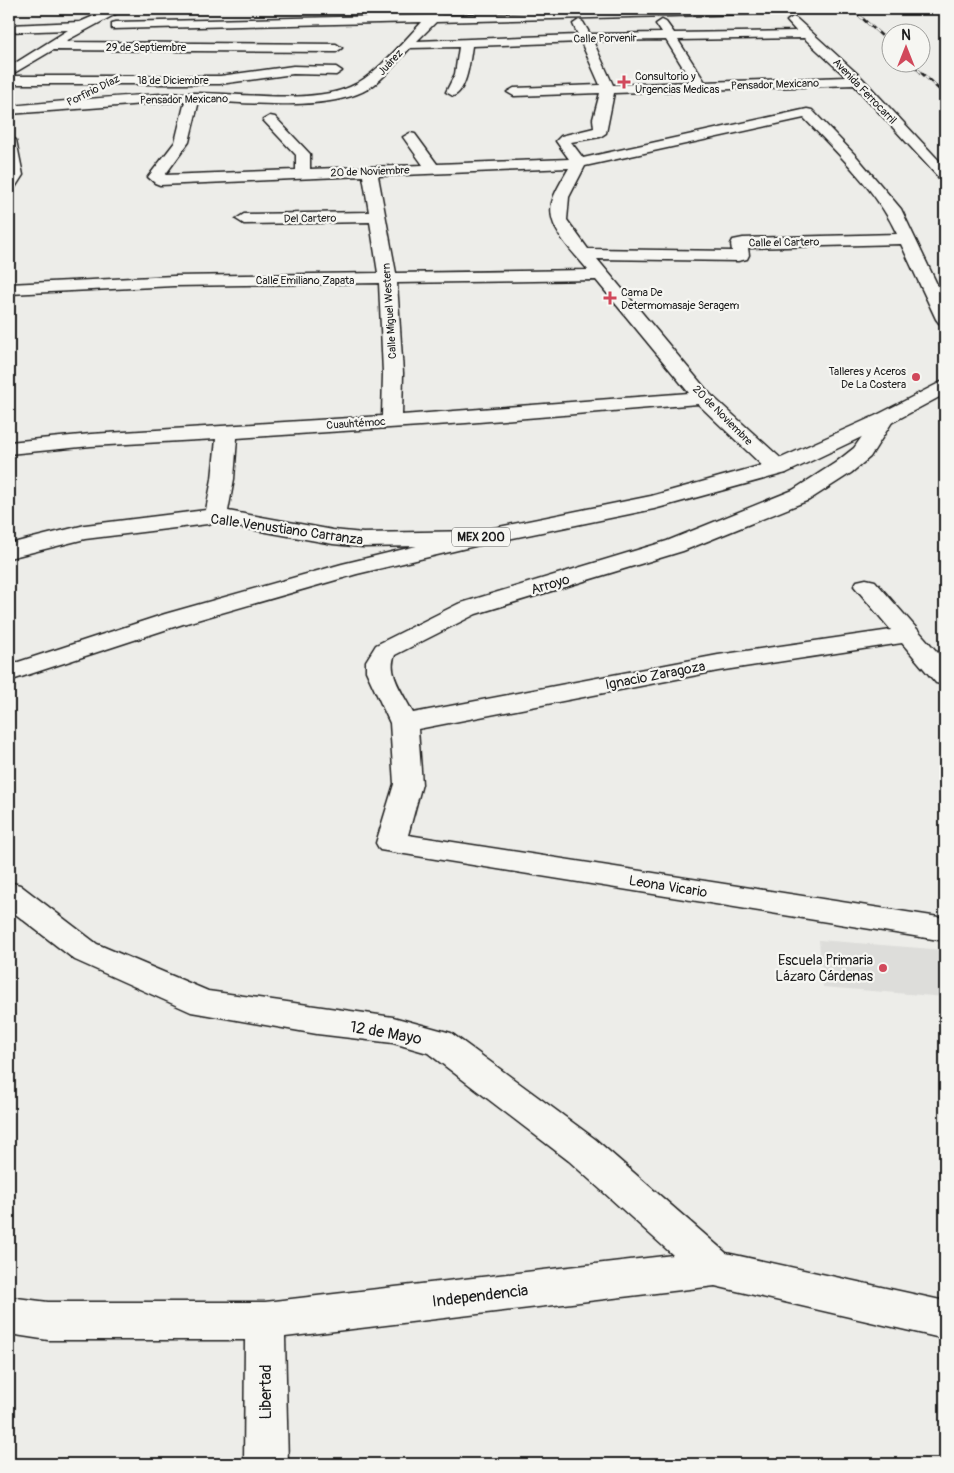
<svg xmlns="http://www.w3.org/2000/svg" width="954" height="1473" font-family="Pangolin,sans-serif">
<style>
.built{fill:#ddddda}
.lines{fill:none;stroke-linecap:round;stroke-linejoin:round}
.minor-casing{stroke:#1c1c1c;stroke-width:3}
.trunk-casing{stroke:#1c1c1c;stroke-width:3}
.minor{fill:#f6f6f2;fill-rule:evenodd}
.trunk{fill:#f6f6f2;fill-rule:evenodd}
.rail-casing{stroke:#1c1c1c;stroke-width:2.5}
.rail{stroke:#f6f6f2;stroke-width:2;stroke-dasharray:5;stroke-linecap:butt}
.poi-dot{fill:#d1495b;stroke:#f6f6f2;stroke-width:2}
.labels{text-anchor:middle;stroke-width:4.5;stroke-linejoin:round;paint-order:stroke}
.far-street-label{font-size:11px;fill:#1c1c1c;stroke:#f6f6f2}
.far-poi-label{font-size:11px;fill:#1c1c1c;stroke:#f6f6f2;text-anchor:start}
.shield{fill:#f6f6f2;stroke:#5d5d5c;stroke-width:1}
.shield-label{font-size:12px;font-weight:bold;fill:#1c1c1c}
.street-label{font-size:14px;fill:#1c1c1c;stroke:#f6f6f2}
.poi-label{font-size:14px;fill:#1c1c1c;stroke:#f6f6f2;text-anchor:end}
.near-street-label{font-size:16px;fill:#1c1c1c;stroke:#f6f6f2}
</style>
<rect width="100%" height="100%" fill="#edede9"/>
<filter id="ink" filterUnits="userSpaceOnUse"><feTurbulence type="fractalNoise" baseFrequency=".02" numOctaves="2"/><feDisplacementMap in="SourceGraphic" scale="10" xChannelSelector="R" yChannelSelector="G"/><feConvolveMatrix kernelMatrix="1 2 1 2 8 2 1 2 1" color-interpolation-filters="sRGB"/></filter>
<g filter="url(#ink)">
<path class="built" d="M 819,940 L 945,950 L 945,997 L 823,987 Z"/>
<g class="lines">
<defs>
<path id="minor" d="M 110,9 L 125,9 L 64,42 L 336,44 L 342,48 L 336,52 L 53,50 L 9,76 L 9,67 L 68,30 L 9,32 L 9,25 L 80,22 Z
M 692,9 L 832,9 L 826,12 L 436,22 L 417,41 L 578,35 L 573,24 L 579,20 L 583,22 L 590,34 L 662,33 L 656,24 L 662,20 L 666,22 L 674,33 L 796,31 L 787,21 L 793,17 L 797,19 L 862,78 L 945,167 L 945,181 L 940,179 L 854,85 L 614,93 L 606,133 L 600,137 L 571,142 L 583,158 L 807,109 L 812,110 L 857,157 L 901,209 L 945,301 L 945,324 L 939,323 L 936,319 L 901,244 L 748,248 L 749,255 L 747,259 L 738,261 L 597,259 L 710,394 L 786,463 L 789,468 L 786,473 L 778,474 L 770,473 L 698,404 L 466,423 L 237,438 L 234,479 L 228,511 L 333,530 L 363,533 L 479,531 L 487,533 L 491,538 L 487,543 L 479,545 L 363,547 L 333,544 L 216,523 L 85,539 L 9,558 L 9,544 L 85,525 L 206,510 L 212,479 L 216,439 L 91,446 L 9,454 L 9,442 L 91,434 L 382,416 L 383,373 L 379,283 L 174,286 L 9,294 L 9,284 L 174,276 L 378,273 L 370,222 L 244,224 L 236,219 L 244,214 L 369,212 L 363,176 L 160,185 L 155,183 L 148,177 L 175,142 L 185,101 L 9,114 L 9,106 C 69,101 130,94 191,93 C 237,92 308,105 350,87 C 375,76 403,42 422,22 L 112,29 L 112,23 L 116,22 L 429,15 L 437,11 L 442,15 ZM 804,38 L 846,77 L 705,82 L 678,40 ZM 666,40 L 692,82 L 613,85 L 593,41 ZM 581,42 L 600,85 L 514,88 L 507,92 L 514,96 L 600,93 L 593,119 L 594,128 L 561,136 L 556,141 L 569,159 L 437,164 L 415,134 L 410,133 L 403,137 L 423,165 L 310,169 L 310,154 L 275,117 L 270,116 L 263,120 L 296,155 L 296,170 L 165,175 L 189,142 L 199,101 C 245,102 338,114 375,84 C 388,74 399,60 410,48 L 459,47 L 455,74 L 446,92 L 453,96 C 467,92 470,59 472,46 ZM 804,118 C 838,154 876,189 897,234 L 743,238 L 733,240 L 731,244 L 732,251 L 588,249 L 567,220 L 569,197 L 585,166 ZM 569,168 C 564,177 558,186 554,196 C 542,225 571,249 588,270 L 396,273 L 378,176 ZM 596,280 L 689,393 L 402,415 L 403,373 L 397,283 Z
M 293,66 L 336,67 L 342,71 L 336,75 L 293,74 L 220,84 L 9,84 L 9,76 L 220,76 Z
M 9,136 L 16,140 L 23,175 L 14,189 L 9,191 Z
M 884,413 L 891,415 L 894,419 L 870,457 L 851,473 L 809,500 L 683,551 L 476,614 L 395,655 C 386,673 405,696 413,713 L 718,655 L 891,630 L 854,586 L 857,581 L 866,579 L 875,581 L 945,661 L 945,685 L 936,683 L 902,643 L 718,671 L 418,729 L 422,784 L 408,835 L 945,918 L 945,941 L 380,850 L 376,843 L 394,784 L 390,723 L 366,671 L 366,661 L 376,645 L 458,604 L 667,541 L 793,490 L 835,463 L 854,448 L 877,415 Z
M 9,882 L 20,885 L 97,944 L 208,991 L 393,1017 L 451,1033 L 595,1139 L 726,1253 L 945,1301 L 945,1339 L 715,1286 L 285,1337 L 288,1464 L 244,1464 L 245,1340 L 48,1340 L 9,1334 L 9,1297 L 48,1302 L 265,1302 L 673,1255 L 569,1161 L 428,1053 L 393,1043 L 317,1034 L 191,1012 L 75,960 L 9,909 Z"/>
<path id="trunk" d="M 945,380 L 945,394 L 891,423 L 786,473 L 654,509 L 479,545 L 357,574 L 183,624 L 9,681 L 9,665 L 165,614 L 342,564 L 479,531 L 651,496 L 770,463 L 877,415 Z"/>
</defs>
<use href="#minor" class="minor-casing"/>
<use href="#trunk" class="trunk-casing"/>
<use href="#minor" class="minor"/>
<use href="#trunk" class="trunk"/>
<defs>
<path id="rail" d="M 852,9 L 892,45
M 910,62 L 945,95"/>
</defs>
<use href="#rail" class="rail-casing"/>
<use href="#rail" class="rail"/>
</g>
</g>
<g class="poi-dot">
<path d="M621.5 74.5h5v5h5v5h-5v5h-5v-5h-5v-5h5z"/>
<path d="M607.5 290.5h5v5h5v5h-5v5h-5v-5h-5v-5h5z"/>
<circle cx="916" cy="377" r="5"/>
<circle cx="883" cy="968" r="5"/>
</g>
<g class="labels">
<g class="far-street-label">
<text transform="translate(605 38) rotate(-1)" y="4">Calle Porvenir</text>
<text x="146" y="51">29 de Septiembre</text>
<text transform="translate(390 62) rotate(-47)" y="4">Juárez</text>
<text x="173" y="84">18 de Diciembre</text>
<text transform="translate(775 84) rotate(-2)" y="4">Pensador Mexicano</text>
<text transform="translate(93 90) rotate(-26)" y="4">Porfirio Díaz</text>
<text transform="translate(865 91) rotate(46)" y="4">Avenida Ferrocarril</text>
<text transform="translate(184 99) rotate(-1)" y="4">Pensador Mexicano</text>
<text transform="translate(370 171) rotate(-2)" y="4">20 de Noviembre</text>
<text transform="translate(310 218) rotate(-1)" y="4">Del Cartero</text>
<text transform="translate(784 242) rotate(-1)" y="4">Calle el Cartero</text>
<text x="305" y="284">Calle Emiliano Zapata</text>
<text transform="translate(389 311) rotate(-94)" y="4">Calle Miguel Western</text>
<text transform="translate(723 415) rotate(45)" y="4">20 de Noviembre</text>
<text transform="translate(356 423) rotate(-4)" y="4">Cuauhtémoc</text>
</g>
<g class="far-poi-label">
<text x="635" y="80">Consultorio y<tspan x="635" dy="13">Urgencias Medicas</tspan></text>
<text x="621" y="296">Cama De<tspan x="621" dy="13">Determomasaje Seragem</tspan></text>
<text x="906" y="375" text-anchor="end">Talleres y Aceros<tspan x="906" dy="13">De La Costera</tspan></text>
</g>
<rect class="shield" x="452" y="527.5" width="58" height="19" rx="4"/>
<g class="shield-label">
<text x="481" y="541">MEX 200</text>
</g>
<g class="street-label">
<text transform="translate(287 529) rotate(8)" y="5">Calle Venustiano Carranza</text>
<text transform="translate(550 584) rotate(-17)" y="5">Arroyo</text>
<text transform="translate(655 675) rotate(-11)" y="5">Ignacio Zaragoza</text>
<text transform="translate(668 886) rotate(9)" y="5">Leona Vicario</text>
</g>
<g class="poi-label">
<text x="873" y="965">Escuela Primaria<tspan x="873" dy="16">Lázaro Cárdenas</tspan></text>
</g>
<g class="near-street-label">
<text transform="translate(386 1032) rotate(10)" y="6">12 de Mayo</text>
<text transform="translate(480 1295) rotate(-7)" y="6">Independencia</text>
<text transform="translate(265 1392) rotate(-90)" y="6">Libertad</text>
</g>
</g>
<rect width="954" height="1473" fill="none" stroke="#f6f6f2" stroke-width="30"/>
<rect x="15" y="15" width="924" height="1443" fill="none" stroke="#1c1c1c" stroke-width="2" filter="url(#ink)"/>
<g transform="translate(906 48)"><circle r="24" fill="#f6f6f2" stroke="#9f9f9c"/>
<path d="M0-4L9 19L0 12L-9 19Z" fill="#d1495b"/>
<text y="-8" font-size="14" font-weight="bold" text-anchor="middle" fill="#1c1c1c">N</text>
</g>
</svg>
